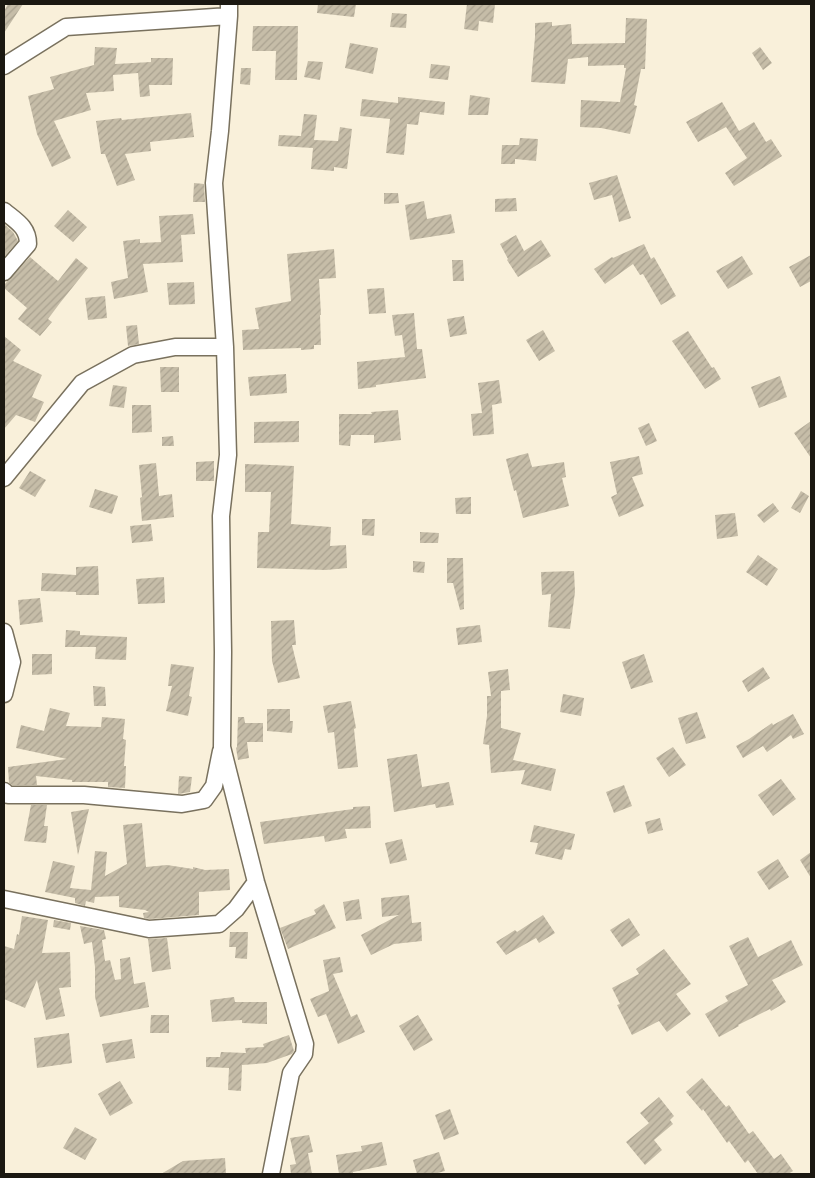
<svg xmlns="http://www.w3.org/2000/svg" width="815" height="1178" font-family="'Roboto Condensed',sans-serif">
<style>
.building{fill:url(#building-hatch)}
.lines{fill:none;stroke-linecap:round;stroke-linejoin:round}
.minor-casing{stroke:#79715e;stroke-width:19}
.minor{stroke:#fff;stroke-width:16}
</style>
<defs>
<pattern id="building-hatch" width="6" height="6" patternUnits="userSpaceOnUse" patternTransform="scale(1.25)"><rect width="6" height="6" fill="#c6bda8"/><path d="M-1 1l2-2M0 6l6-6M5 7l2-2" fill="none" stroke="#aaa290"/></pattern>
</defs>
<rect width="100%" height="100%" fill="#f9f0da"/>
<path class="building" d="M 8,4 L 23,4 L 4,33 L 4,11 Z
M 318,4 L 356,4 L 354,17 L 317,13 Z
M 467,4 L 495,4 L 493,23 L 479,21 L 478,31 L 464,29 Z
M 392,13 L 407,14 L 406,28 L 390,27 Z
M 626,18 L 647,19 L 645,69 L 641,69 L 634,105 L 637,106 L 630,134 L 601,128 L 580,127 L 581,100 L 620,102 L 626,68 L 624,68 L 624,65 L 588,66 L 588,57 L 568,59 L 565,84 L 531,82 L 535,37 L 535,23 L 552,22 L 552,26 L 571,24 L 572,44 L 625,43 Z
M 253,26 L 298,26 L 297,80 L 275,80 L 276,51 L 252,51 Z
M 350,43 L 378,48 L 373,74 L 345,68 Z
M 95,47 L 117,48 L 115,64 L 151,62 L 151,58 L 173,58 L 172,85 L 149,85 L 150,96 L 140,97 L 138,73 L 113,75 L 114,91 L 86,93 L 91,110 L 54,121 L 71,158 L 52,167 L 37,134 L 28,96 L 54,89 L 50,77 L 94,65 Z
M 760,47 L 772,63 L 763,70 L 752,53 Z
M 308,61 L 323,62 L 320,80 L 304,77 Z
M 431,64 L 450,66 L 448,80 L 429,78 Z
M 241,68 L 251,68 L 250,85 L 240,84 Z
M 470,95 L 490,98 L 488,115 L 468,115 Z
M 398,97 L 445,102 L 444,115 L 420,112 L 418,125 L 407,124 L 404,155 L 386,153 L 390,119 L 360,116 L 362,99 L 398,103 Z
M 722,102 L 739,131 L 754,122 L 766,142 L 771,139 L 782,156 L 734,186 L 725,173 L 747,158 L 726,127 L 698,142 L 686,122 Z
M 191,113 L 194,137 L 150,142 L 151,151 L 125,154 L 135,180 L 117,186 L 105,154 L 101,154 L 96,121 L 121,118 L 122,120 Z
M 304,114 L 317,115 L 314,140 L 338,141 L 340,127 L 352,129 L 347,169 L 334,167 L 334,171 L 311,169 L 313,148 L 278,146 L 279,135 L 301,136 Z
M 520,138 L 538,139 L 536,161 L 515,159 L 515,164 L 501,164 L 502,145 L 519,145 Z
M 617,175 L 631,218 L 619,222 L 612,195 L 594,200 L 589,183 Z
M 194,183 L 204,184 L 205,202 L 193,202 Z
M 384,193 L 398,193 L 399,203 L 384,204 Z
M 516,198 L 517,211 L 495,212 L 495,199 Z
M 424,201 L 427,219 L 451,214 L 455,233 L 410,240 L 405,205 Z
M 68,210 L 87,227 L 73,242 L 54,226 Z
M 193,214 L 195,234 L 181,235 L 183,262 L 143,264 L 148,292 L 114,299 L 111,282 L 128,278 L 123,241 L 140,239 L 140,243 L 161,242 L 159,216 Z
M 4,224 L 13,232 L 18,241 L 4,257 Z
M 516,235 L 524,251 L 541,240 L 551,256 L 518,277 L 507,260 L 508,259 L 500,244 Z
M 644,244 L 651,259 L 654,257 L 676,296 L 661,305 L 643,274 L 640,275 L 633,264 L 605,284 L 594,269 L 612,257 L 613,258 Z
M 334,249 L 336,278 L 319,279 L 321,315 L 320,315 L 321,345 L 314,345 L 314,349 L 301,350 L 301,348 L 243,350 L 242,330 L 259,329 L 255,308 L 291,301 L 287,254 Z
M 811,255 L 811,281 L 800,287 L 789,267 Z
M 742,256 L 753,274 L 728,289 L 716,271 Z
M 30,257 L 58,281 L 76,258 L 88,268 L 60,303 L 48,319 L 52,322 L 40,336 L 18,319 L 27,308 L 4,288 L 4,285 Z
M 452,260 L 463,260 L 464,281 L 453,281 Z
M 194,282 L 195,304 L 169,305 L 167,283 Z
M 384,288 L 386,313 L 369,314 L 367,289 Z
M 105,296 L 107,318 L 88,320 L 85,298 Z
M 414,313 L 417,349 L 422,349 L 426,378 L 376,385 L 376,387 L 358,389 L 357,362 L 405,357 L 402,335 L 395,336 L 392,315 Z
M 464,316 L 467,334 L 450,337 L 447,319 Z
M 137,325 L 139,344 L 128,346 L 126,326 Z
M 543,330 L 555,351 L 539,361 L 526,340 Z
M 688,331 L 712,368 L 714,367 L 721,379 L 705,389 L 672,341 Z
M 4,336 L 21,350 L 13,361 L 42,375 L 32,397 L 44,402 L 35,422 L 16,415 L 4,429 Z
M 160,367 L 179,367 L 179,392 L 161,392 Z
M 286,374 L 287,393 L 250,396 L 248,377 Z
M 780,376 L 787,397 L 759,408 L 751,387 Z
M 499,380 L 502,403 L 492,405 L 494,434 L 473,436 L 471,414 L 482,413 L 478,383 Z
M 113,385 L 127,387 L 124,408 L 109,406 Z
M 132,405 L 151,405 L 152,432 L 132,433 Z
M 398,410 L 401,440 L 374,443 L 374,435 L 351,435 L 350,446 L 339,445 L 339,414 L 372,414 L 371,412 Z
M 299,421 L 299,442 L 254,443 L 254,422 Z
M 811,421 L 811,458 L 794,433 Z
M 649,423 L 657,441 L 646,446 L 638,428 Z
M 173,436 L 174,446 L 162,446 L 162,437 Z
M 528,453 L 532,467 L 564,462 L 566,477 L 562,478 L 569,506 L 523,518 L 516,490 L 514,491 L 506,459 Z
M 639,456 L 643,474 L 632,477 L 644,506 L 619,517 L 611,497 L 617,494 L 610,462 Z
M 214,461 L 214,481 L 196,481 L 196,462 Z
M 156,463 L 159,496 L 172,494 L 174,517 L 142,521 L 140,498 L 142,497 L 139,465 Z
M 245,464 L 294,466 L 291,524 L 331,527 L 330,546 L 346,545 L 347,568 L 326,570 L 257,568 L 258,532 L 269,532 L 271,492 L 245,492 Z
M 30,471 L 46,480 L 35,497 L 19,488 Z
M 95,489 L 118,496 L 112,514 L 89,507 Z
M 801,491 L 809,496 L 800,513 L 791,508 Z
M 471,497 L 471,514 L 456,514 L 455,498 Z
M 773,503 L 779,511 L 764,523 L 757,515 Z
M 735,513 L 738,536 L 717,539 L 715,515 Z
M 362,519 L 375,519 L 374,536 L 362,535 Z
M 151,524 L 153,541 L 132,543 L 130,526 Z
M 420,532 L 439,533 L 438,543 L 420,543 Z
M 758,555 L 778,569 L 767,586 L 746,572 Z
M 447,558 L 463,558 L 464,609 L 460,610 L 453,583 L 447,583 Z
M 413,561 L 425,562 L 424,573 L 413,572 Z
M 98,566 L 99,595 L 76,595 L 76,592 L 41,591 L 42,573 L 76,575 L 76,567 Z
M 574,571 L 575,592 L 570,629 L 548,627 L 551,594 L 542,595 L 541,572 Z
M 164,577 L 165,603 L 138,604 L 136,579 Z
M 40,598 L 43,622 L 20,625 L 18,600 Z
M 294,620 L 296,645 L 292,645 L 300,678 L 278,683 L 272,661 L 271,621 Z
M 480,625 L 482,642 L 458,645 L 456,628 Z
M 66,630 L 80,631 L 80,635 L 127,637 L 126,660 L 95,659 L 96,647 L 65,647 Z
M 32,654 L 52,654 L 52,674 L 32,675 Z
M 644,654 L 653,682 L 631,689 L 622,662 Z
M 171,664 L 194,667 L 189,696 L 192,697 L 188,716 L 166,711 L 172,686 L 168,686 Z
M 763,667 L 770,678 L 748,692 L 742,681 Z
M 508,669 L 510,690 L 501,691 L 501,728 L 521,733 L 513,760 L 556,769 L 551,791 L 521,784 L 525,770 L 491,773 L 489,745 L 483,744 L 487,716 L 487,696 L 491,696 L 488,672 Z
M 93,686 L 105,687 L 106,706 L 94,706 Z
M 563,694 L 584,698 L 581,716 L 560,712 Z
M 351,701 L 356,728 L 354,729 L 358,767 L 338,769 L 334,732 L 328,733 L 323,706 Z
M 50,708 L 70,713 L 66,726 L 101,727 L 102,717 L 125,719 L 123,739 L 126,740 L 124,766 L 126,766 L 125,788 L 108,787 L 108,782 L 72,782 L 72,780 L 36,776 L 37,785 L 12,785 L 9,783 L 8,767 L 67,759 L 16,748 L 21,725 L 44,731 Z
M 267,709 L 290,709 L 290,721 L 293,721 L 292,733 L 267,731 Z
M 697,712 L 706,738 L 686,744 L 678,718 Z
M 793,714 L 804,734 L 793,739 L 791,735 L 767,752 L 763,746 L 743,758 L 736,746 L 749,739 L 772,723 L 773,725 Z
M 238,717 L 244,717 L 245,723 L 263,723 L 263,742 L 247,742 L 249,758 L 238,760 L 236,748 L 237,747 Z
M 673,747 L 686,765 L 669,777 L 656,758 Z
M 417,754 L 422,787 L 449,782 L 454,805 L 436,808 L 435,804 L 394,812 L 387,759 Z
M 179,776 L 192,777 L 190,792 L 178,794 Z
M 781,779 L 796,799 L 773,816 L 758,795 Z
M 624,785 L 632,806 L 614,813 L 606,792 Z
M 31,805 L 47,805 L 44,826 L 48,826 L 46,843 L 24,841 Z
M 370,806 L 371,828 L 345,829 L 347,838 L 325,842 L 324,836 L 264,844 L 260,822 L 353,809 L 353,807 Z
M 89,809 L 78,855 L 71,812 Z
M 660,818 L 663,830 L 648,834 L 645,822 Z
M 142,823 L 146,867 L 167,865 L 193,869 L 193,867 L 205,870 L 229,869 L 230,890 L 199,892 L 199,915 L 150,919 L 144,918 L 143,913 L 149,912 L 145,910 L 119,907 L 119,896 L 95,897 L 94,903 L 86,901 L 85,906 L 75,903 L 75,898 L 45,892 L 53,861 L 75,866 L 70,888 L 91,890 L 95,851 L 107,852 L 105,876 L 127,864 L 123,825 Z
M 534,825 L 575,834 L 571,850 L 565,849 L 562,860 L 535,854 L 538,843 L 530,842 Z
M 402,839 L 407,860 L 390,864 L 385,843 Z
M 811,852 L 811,878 L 800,860 Z
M 778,859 L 789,877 L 769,890 L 757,872 Z
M 409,895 L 412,923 L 421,922 L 422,941 L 394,944 L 371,955 L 361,935 L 399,915 L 382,917 L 381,898 Z
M 359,899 L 362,919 L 346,921 L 343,902 Z
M 324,904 L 336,928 L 288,949 L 280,928 L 316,914 L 314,910 Z
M 543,915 L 555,933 L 539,943 L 536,938 L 506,955 L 496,942 L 515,930 L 517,932 Z
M 22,916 L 48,920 L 42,953 L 70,952 L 71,987 L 59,988 L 65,1016 L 46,1020 L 37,980 L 25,1008 L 4,999 L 4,946 L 14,949 L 17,934 L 19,935 Z
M 629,918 L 640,935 L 622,947 L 610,930 Z
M 54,920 L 71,923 L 70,930 L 53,927 Z
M 80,926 L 104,930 L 106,939 L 102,940 L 105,961 L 110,960 L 115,980 L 121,979 L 120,959 L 130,957 L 134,984 L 145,982 L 149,1007 L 100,1017 L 95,997 L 95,967 L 92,942 L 84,944 Z
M 230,932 L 248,932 L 247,959 L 235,958 L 236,947 L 229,947 Z
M 748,937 L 758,957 L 791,940 L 803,965 L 772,980 L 786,1002 L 771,1011 L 770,1009 L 738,1025 L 739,1026 L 719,1037 L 705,1014 L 728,1001 L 725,996 L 748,985 L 729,946 Z
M 167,938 L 171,969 L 152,972 L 148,939 Z
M 664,949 L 691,984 L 676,994 L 691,1014 L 667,1032 L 659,1021 L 632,1035 L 617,1005 L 620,1004 L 612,988 L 639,974 L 636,969 Z
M 340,957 L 343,972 L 333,974 L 351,1017 L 357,1014 L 365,1032 L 338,1044 L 326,1014 L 318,1017 L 310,999 L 329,991 L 323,960 Z
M 234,997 L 235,1002 L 267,1002 L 267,1024 L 242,1023 L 242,1020 L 212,1022 L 210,1000 Z
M 151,1015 L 169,1015 L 169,1033 L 150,1033 Z
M 418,1015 L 433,1040 L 414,1051 L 399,1026 Z
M 69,1033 L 72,1063 L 37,1068 L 34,1038 Z
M 289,1035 L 294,1051 L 292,1054 L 267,1063 L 242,1065 L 241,1091 L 228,1090 L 229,1068 L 206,1067 L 206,1057 L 220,1057 L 221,1052 L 246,1053 L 245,1048 L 264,1047 L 263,1044 Z
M 132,1039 L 135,1058 L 106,1063 L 102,1044 Z
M 702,1078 L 726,1107 L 729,1105 L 749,1134 L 753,1131 L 774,1159 L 781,1154 L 793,1171 L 788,1174 L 758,1174 L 748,1160 L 745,1163 L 729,1141 L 727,1143 L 703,1109 L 702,1111 L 686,1092 Z
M 120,1081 L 133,1103 L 110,1116 L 98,1094 Z
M 659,1097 L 674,1116 L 670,1120 L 673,1124 L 654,1140 L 662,1150 L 645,1165 L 626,1142 L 649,1123 L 640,1113 Z
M 450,1109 L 459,1134 L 444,1140 L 435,1115 Z
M 75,1127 L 97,1139 L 85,1160 L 63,1148 Z
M 309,1135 L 313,1152 L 308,1153 L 312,1174 L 291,1174 L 290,1165 L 296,1164 L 290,1138 Z
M 382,1142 L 387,1165 L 353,1172 L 353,1174 L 339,1174 L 336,1155 L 362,1151 L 361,1146 Z
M 439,1152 L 445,1171 L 434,1174 L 417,1174 L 413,1160 Z
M 225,1158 L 226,1174 L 161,1174 L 183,1161 Z"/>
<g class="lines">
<defs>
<path id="minor" d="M 229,4 L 229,16 L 220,131 L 214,183 L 225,347 L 228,455 L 221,516 L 223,652 L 222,747 L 256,882 L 305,1044 L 304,1054 L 291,1073 L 271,1174
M 4,66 L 66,27 L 229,16
M 4,211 C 16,221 28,227 28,244 L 4,272
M 4,478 L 82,383 L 133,355 L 175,347 L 225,347
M 4,632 L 12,662 L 4,694
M 4,791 L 8,795 L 84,795 L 182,804 L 204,800 L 214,786 L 221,751
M 4,899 L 149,929 L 219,924 L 236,909 L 256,882"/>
</defs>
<use href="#minor" class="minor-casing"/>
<use href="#minor" class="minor"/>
</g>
<rect width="815" height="1178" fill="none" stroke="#1b1811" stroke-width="10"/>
</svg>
